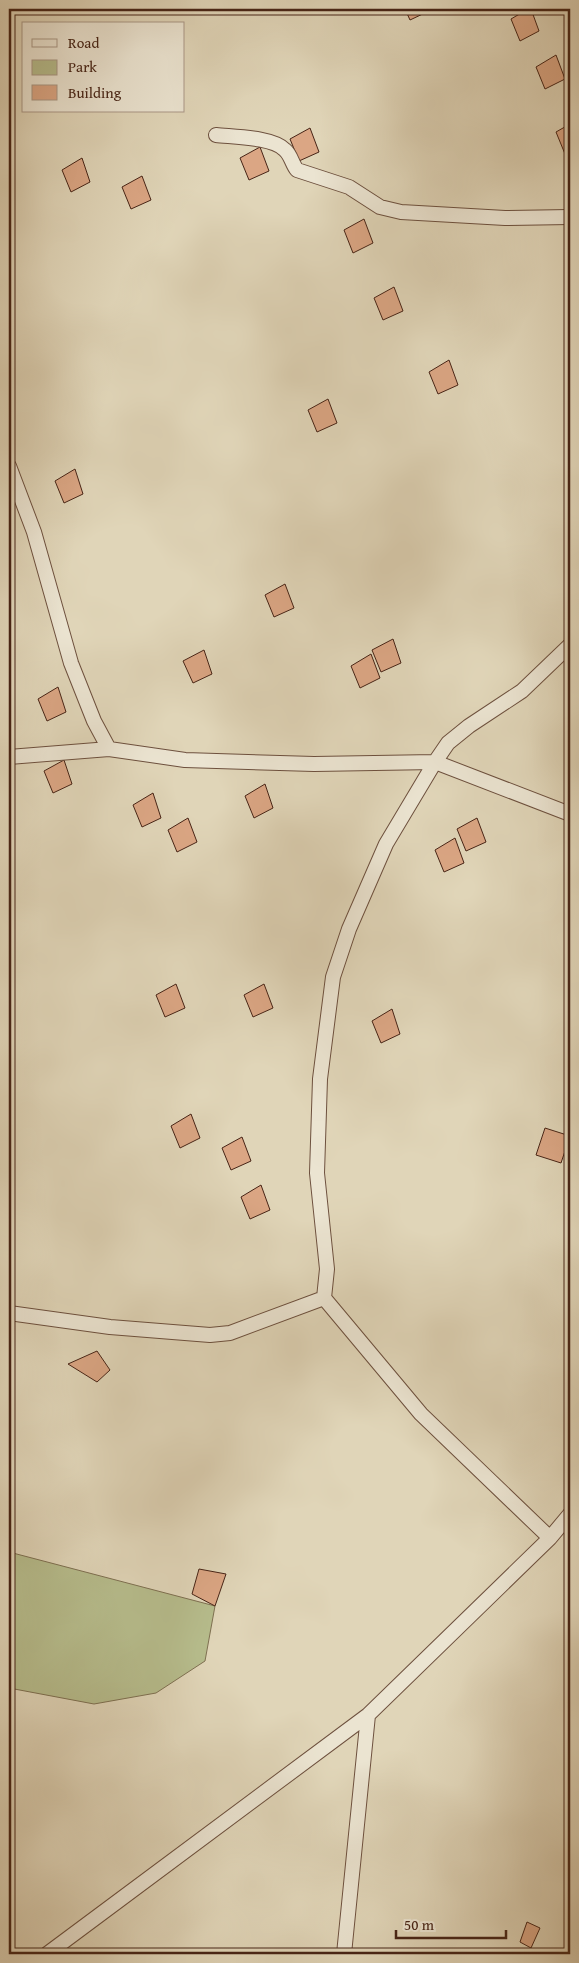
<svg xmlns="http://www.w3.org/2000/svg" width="579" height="1963" font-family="'Gentium Book Plus',serif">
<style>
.green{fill:#b6bc8c;stroke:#7e7051}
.building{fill:#dba684;stroke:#472416}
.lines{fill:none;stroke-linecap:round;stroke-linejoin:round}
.minor-casing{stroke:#6d503e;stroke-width:16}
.minor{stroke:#ebe4d1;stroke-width:14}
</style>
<rect width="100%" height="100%" fill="#e0d5b8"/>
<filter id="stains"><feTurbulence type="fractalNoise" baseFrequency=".004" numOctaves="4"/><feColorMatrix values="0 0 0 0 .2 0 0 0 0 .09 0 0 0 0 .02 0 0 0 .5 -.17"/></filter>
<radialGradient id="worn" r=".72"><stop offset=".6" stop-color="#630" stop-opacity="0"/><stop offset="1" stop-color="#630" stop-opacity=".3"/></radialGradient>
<path class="green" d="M 9,1552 L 215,1606 L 205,1661 L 156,1693 L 94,1704 L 9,1688 Z"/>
<path class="building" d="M 405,9 L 429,9 L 429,11 L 410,20 Z
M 528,9 L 531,9 L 539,31 L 520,41 L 511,19 Z
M 556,55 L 565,79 L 545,89 L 536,67 Z
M 570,124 L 570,152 L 565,154 L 556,132 Z
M 310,128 L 319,152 L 299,161 L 290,139 Z
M 260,147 L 269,171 L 249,180 L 240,158 Z
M 82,158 L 90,182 L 71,192 L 62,170 Z
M 142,176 L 151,200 L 131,209 L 122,187 Z
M 364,219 L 373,243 L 353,253 L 344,230 Z
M 394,287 L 403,311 L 383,320 L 374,298 Z
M 449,360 L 458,385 L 438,394 L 429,372 Z
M 328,399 L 337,423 L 317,432 L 308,410 Z
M 75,469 L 83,494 L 64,503 L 55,481 Z
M 285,584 L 294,608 L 274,617 L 265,595 Z
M 393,639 L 401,663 L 381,672 L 372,650 Z
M 204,650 L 212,674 L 193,683 L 183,661 Z
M 371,654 L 380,678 L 360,688 L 351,666 Z
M 58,687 L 66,712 L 47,721 L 38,699 Z
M 64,760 L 72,784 L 53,793 L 44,771 Z
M 265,784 L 273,808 L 254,818 L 245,796 Z
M 153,793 L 161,818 L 142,827 L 133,805 Z
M 188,818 L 197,842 L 177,852 L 168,830 Z
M 477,818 L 486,842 L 466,851 L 457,829 Z
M 455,838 L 464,863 L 444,872 L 435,850 Z
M 176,984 L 185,1008 L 165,1017 L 156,995 Z
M 264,984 L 273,1008 L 253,1017 L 244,995 Z
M 392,1009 L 400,1034 L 381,1043 L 372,1021 Z
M 191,1114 L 200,1138 L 180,1148 L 171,1126 Z
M 545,1128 L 570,1136 L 561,1163 L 536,1155 Z
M 242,1137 L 251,1161 L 231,1170 L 222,1148 Z
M 261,1185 L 270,1210 L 250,1219 L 241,1197 Z
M 97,1351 L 110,1370 L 97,1382 L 68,1364 Z
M 199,1569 L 226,1574 L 215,1606 L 192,1594 Z
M 527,1922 L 540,1928 L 531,1948 L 520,1942 Z"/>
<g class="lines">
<defs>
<path id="minor" d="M 216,135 C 233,137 273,137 285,150 C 291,155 292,164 297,170 L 349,187 L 380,207 L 401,212 L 505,218 L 570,217
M 9,466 L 34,532 L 71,663 L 94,721 L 109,749 L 185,760 L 314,764 L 435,762 L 570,814
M 9,757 L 109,749
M 9,1313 L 110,1327 L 210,1335 L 230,1333 L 324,1298
M 550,1538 L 421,1414 L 324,1298 L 327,1269 L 317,1173 L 320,1079 L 333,977 L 349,929 L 386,844 L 435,762 L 448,743 L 469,726 L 522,691 L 570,645
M 47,1954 L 368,1715 L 550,1538 L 570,1514
M 344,1954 L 368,1715"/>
</defs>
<use href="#minor" class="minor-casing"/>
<use href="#minor" class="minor"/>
</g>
<rect width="579" height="1963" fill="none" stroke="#e0d5b8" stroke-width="30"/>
<rect x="10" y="10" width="559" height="1943" fill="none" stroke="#472416" stroke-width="2.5"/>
<rect x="15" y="15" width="549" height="1933" fill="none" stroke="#472416"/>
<rect x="22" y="22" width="162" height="90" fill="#ebe4d1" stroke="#a99786"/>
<rect x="32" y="39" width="25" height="8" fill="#ebe4d1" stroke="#a99786"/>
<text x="68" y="48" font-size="15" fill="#472416">Road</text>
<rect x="32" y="60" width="25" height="15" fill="#b6bc8c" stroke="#a99786"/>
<text x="68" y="72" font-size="15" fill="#472416">Park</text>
<rect x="32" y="85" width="25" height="15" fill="#dba684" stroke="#a99786"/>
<text x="68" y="98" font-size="15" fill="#472416">Building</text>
<path d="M396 1930v8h110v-8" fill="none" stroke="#472416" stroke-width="2.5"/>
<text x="404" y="1930" font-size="15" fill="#472416" stroke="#ebe4d1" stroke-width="4" paint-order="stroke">50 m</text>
<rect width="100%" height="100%" filter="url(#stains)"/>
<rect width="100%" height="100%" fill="url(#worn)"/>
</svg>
